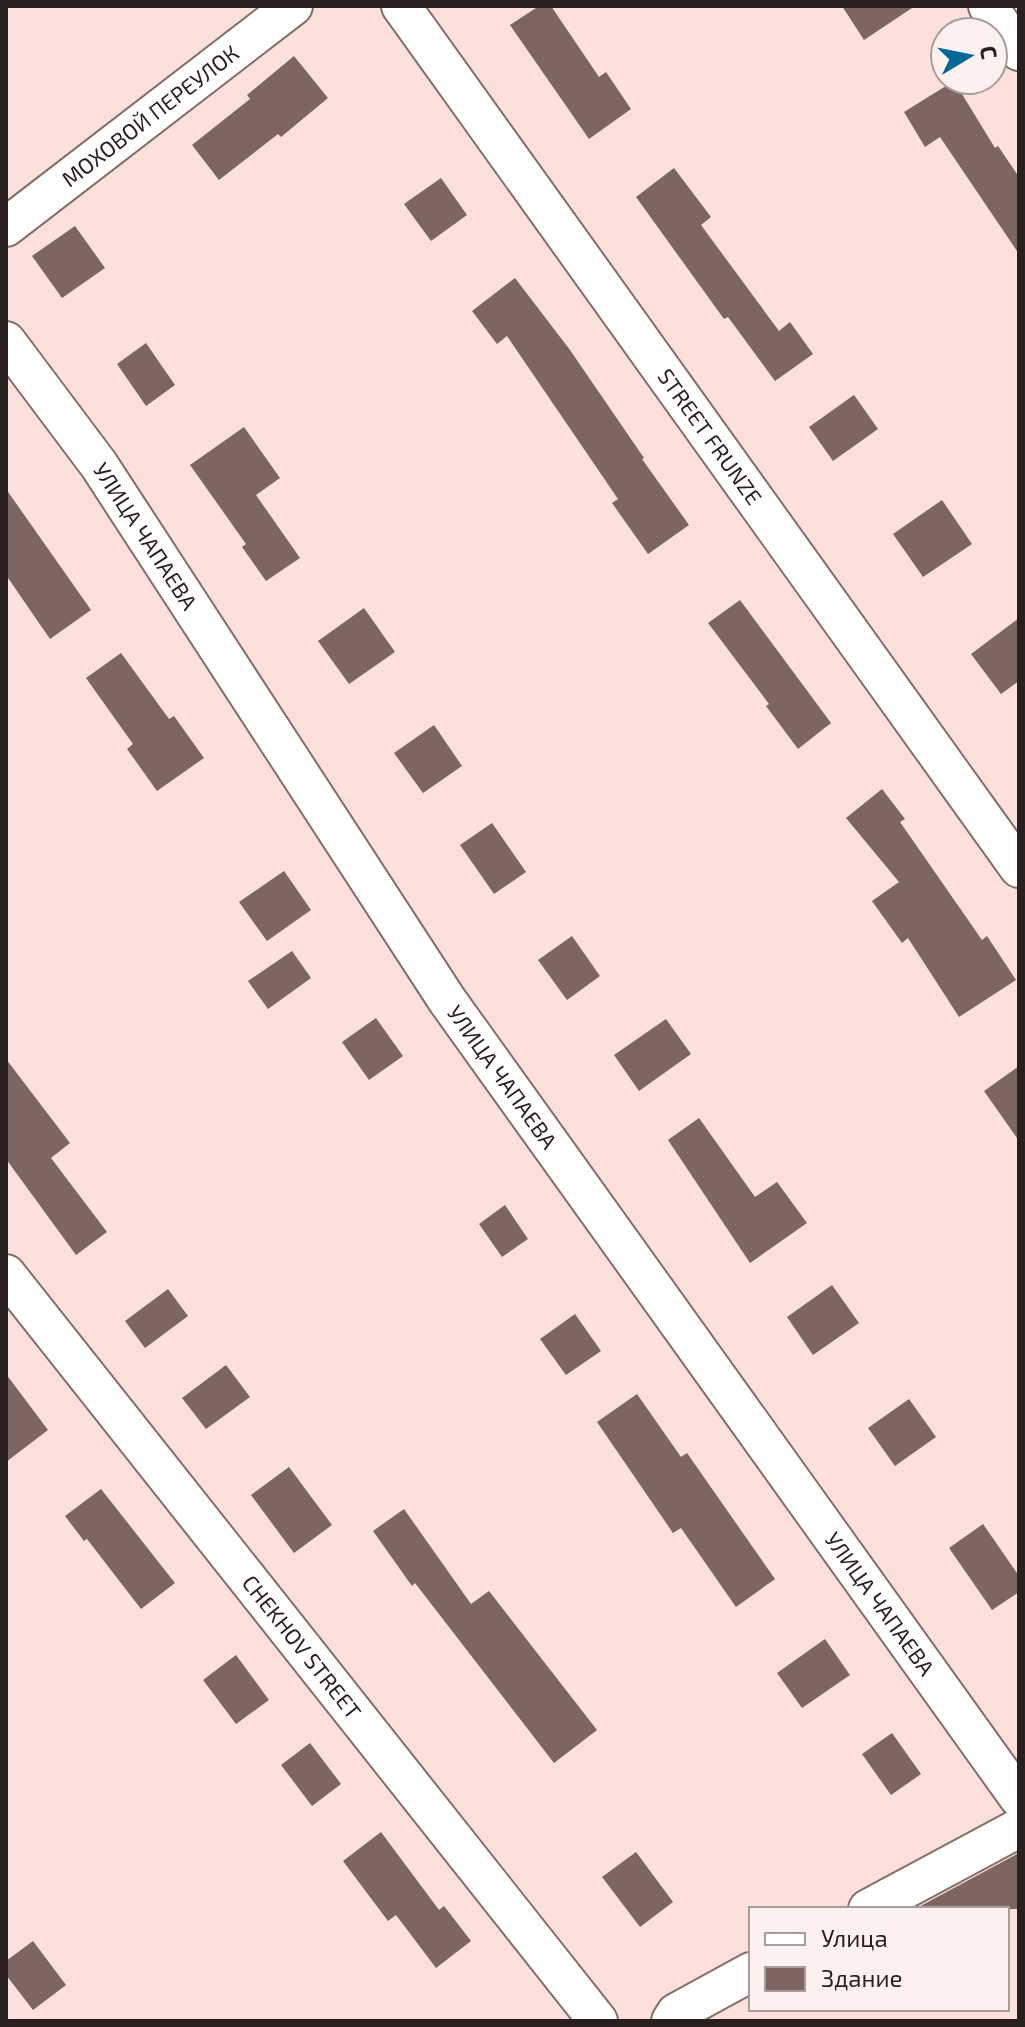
<svg xmlns="http://www.w3.org/2000/svg" width="1025" height="2027" font-family="'Exo 2',sans-serif">
<style>
.building{fill:#7d6562}
.lines{fill:none;stroke-linecap:round;stroke-linejoin:round}
.minor-casing{stroke:#856d6a;stroke-width:42}
.minor{stroke:#fff;stroke-width:38}
.labels{text-anchor:middle;stroke-width:8;stroke-linejoin:round;paint-order:stroke}
.street-label{font-size:22px;fill:#291f1e;stroke:#fdf1f0}
</style>
<rect width="100%" height="100%" fill="#fbe0dc"/>
<path class="building" d="M 539,6 L 551,6 L 599,77 L 606,72 L 631,109 L 589,139 L 510,25 Z
M 842,6 L 915,6 L 864,40 Z
M 294,56 L 328,98 L 281,137 L 278,134 L 219,180 L 192,145 L 250,99 L 247,95 Z
M 954,81 L 995,148 L 998,146 L 1019,177 L 1019,254 L 940,137 L 925,147 L 904,112 Z
M 674,168 L 711,217 L 701,225 L 779,331 L 790,322 L 813,354 L 775,381 L 728,317 L 724,319 L 636,197 Z
M 441,178 L 467,215 L 431,241 L 404,204 Z
M 75,226 L 105,268 L 62,298 L 32,256 Z
M 515,278 L 570,350 L 644,458 L 642,459 L 689,525 L 648,554 L 612,503 L 618,499 L 507,336 L 497,344 L 472,311 Z
M 146,343 L 175,385 L 146,406 L 117,364 Z
M 854,395 L 878,429 L 833,461 L 809,427 Z
M 244,427 L 280,478 L 256,495 L 300,558 L 266,581 L 242,547 L 246,544 L 190,465 Z
M 6,489 L 91,610 L 50,639 L 6,575 Z
M 942,500 L 972,544 L 923,577 L 893,534 Z
M 740,600 L 831,723 L 798,749 L 766,706 L 769,704 L 708,623 Z
M 364,608 L 395,652 L 349,684 L 318,641 Z
M 1019,618 L 1019,681 L 1001,694 L 971,654 Z
M 121,653 L 169,719 L 174,716 L 204,758 L 157,791 L 127,749 L 133,744 L 86,678 Z
M 434,725 L 462,766 L 423,793 L 394,753 Z
M 882,789 L 905,819 L 900,822 L 982,940 L 987,936 L 1016,980 L 959,1017 L 908,938 L 902,943 L 872,901 L 899,882 L 846,818 Z
M 492,823 L 526,872 L 494,894 L 460,845 Z
M 284,871 L 311,910 L 267,941 L 239,902 Z
M 572,936 L 600,976 L 567,1000 L 538,960 Z
M 292,951 L 311,978 L 268,1009 L 248,981 Z
M 376,1018 L 403,1056 L 369,1080 L 342,1042 Z
M 666,1019 L 691,1054 L 639,1091 L 614,1055 Z
M 6,1059 L 70,1143 L 51,1158 L 107,1232 L 76,1255 L 6,1159 Z
M 1019,1066 L 1019,1141 L 984,1091 Z
M 699,1118 L 755,1197 L 777,1182 L 807,1223 L 750,1263 L 668,1140 Z
M 505,1205 L 528,1239 L 502,1257 L 479,1224 Z
M 832,1285 L 859,1323 L 813,1355 L 787,1317 Z
M 168,1289 L 188,1316 L 145,1348 L 125,1321 Z
M 575,1314 L 601,1351 L 566,1375 L 540,1339 Z
M 226,1365 L 250,1397 L 206,1429 L 182,1398 Z
M 6,1374 L 48,1430 L 6,1462 Z
M 637,1394 L 681,1457 L 687,1453 L 775,1579 L 736,1607 L 681,1528 L 673,1533 L 597,1422 Z
M 909,1399 L 936,1437 L 895,1466 L 868,1428 Z
M 289,1467 L 332,1525 L 294,1553 L 251,1495 Z
M 101,1489 L 175,1583 L 141,1609 L 87,1539 L 84,1541 L 65,1516 Z
M 404,1509 L 471,1604 L 489,1591 L 597,1730 L 554,1763 L 415,1583 L 412,1586 L 373,1531 Z
M 983,1524 L 1019,1576 L 1019,1592 L 992,1610 L 949,1548 Z
M 825,1639 L 850,1675 L 802,1708 L 777,1673 Z
M 236,1655 L 269,1700 L 236,1724 L 203,1680 Z
M 892,1733 L 921,1774 L 891,1795 L 862,1754 Z
M 310,1743 L 341,1784 L 312,1806 L 281,1765 Z
M 381,1832 L 439,1910 L 444,1906 L 471,1941 L 436,1968 L 396,1915 L 388,1921 L 343,1861 Z
M 636,1852 L 673,1902 L 640,1927 L 602,1877 Z
M 1019,1853 L 1019,1909 L 915,1909 Z
M 33,1941 L 66,1985 L 33,2010 L 6,1975 L 6,1961 Z"/>
<g class="lines">
<defs>
<g id="minor">
<path id="s1" d="M 401,6 L 1019,868"/>
<path d="M 988,6 L 1019,51"/>
<path id="s2" d="M 6,227 L 293,6"/>
<path id="s3" d="M 6,341 L 99,465 L 447,1000 L 1019,1798"/>
<path id="s4" d="M 6,1274 L 598,2021"/>
<path d="M 868,1909 L 1019,1828"/>
<path d="M 671,2021 L 676,2013 L 751,1972"/>
</g>
</defs>
<use href="#minor" class="minor-casing"/>
<use href="#minor" class="minor"/>
</g>
<g class="labels">
<g class="street-label">
<text dy="8" stroke="none"><textPath href="#s2" startOffset="182">МОХОВОЙ ПЕРЕУЛОК</textPath></text>
<text dy="8" stroke="none"><textPath href="#s1" startOffset="530">STREET FRUNZE</textPath></text>
<text dy="8" stroke="none"><textPath href="#s3" startOffset="240">УЛИЦА ЧАПАЕВА</textPath></text>
<text dy="8" stroke="none"><textPath href="#s3" startOffset="888">УЛИЦА ЧАПАЕВА</textPath></text>
<text dy="8" stroke="none"><textPath href="#s3" startOffset="1536">УЛИЦА ЧАПАЕВА</textPath></text>
<text dy="8" stroke="none"><textPath href="#s4" startOffset="476">CHEKHOV STREET</textPath></text>
</g>
</g>
<rect width="1025" height="2027" fill="none" stroke="#291f1e" stroke-width="16"/>
<rect x="749" y="1907" width="260" height="104" fill="#fdf1f0" stroke="#a89d9c" stroke-width="2"/>
<rect x="765" y="1933" width="40" height="12" fill="#ffffff" stroke="#a89d9c" stroke-width="2"/>
<text x="821" y="1947" font-size="24" fill="#291f1e">Улица</text>
<rect x="765" y="1967" width="40" height="24" fill="#7d6562" stroke="#a89d9c" stroke-width="2"/>
<text x="821" y="1987" font-size="24" fill="#291f1e">Здание</text>
<g transform="translate(969 56) rotate(80)"><circle r="38" fill="#fdf1f0" stroke="#a89d9c" stroke-width="2"/>
<path d="M0-6L14 30L0 20L-14 30Z" fill="#006896"/>
<text y="-12" font-size="22" font-weight="bold" text-anchor="middle" fill="#291f1e">С</text>
</g>
</svg>
